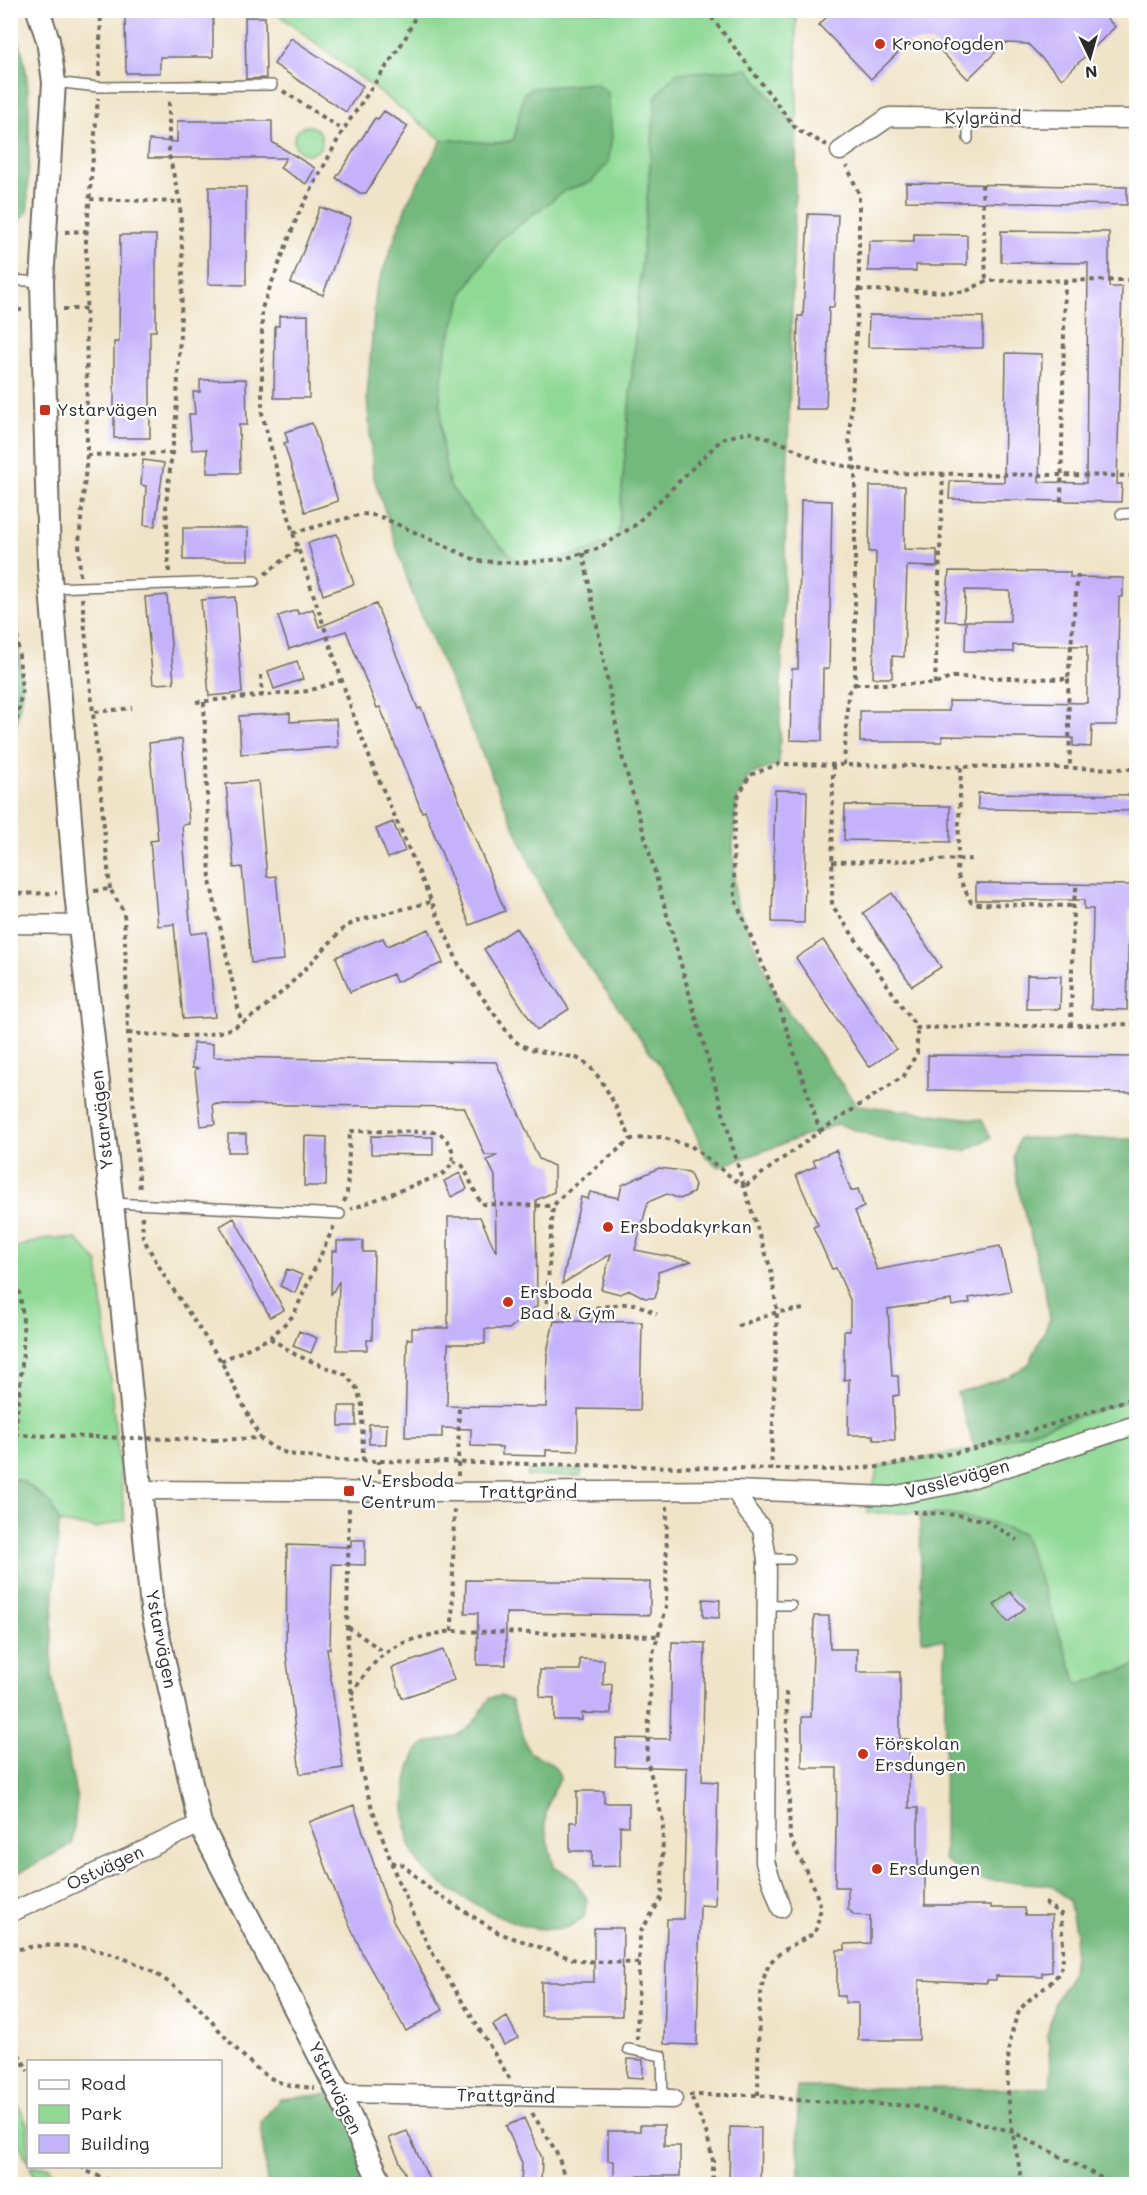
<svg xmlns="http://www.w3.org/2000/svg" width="1147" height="2195" font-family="Mali,sans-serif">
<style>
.green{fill:#8fd995;stroke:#5d8260;stroke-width:1.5}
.forest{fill:#73b97e;stroke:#4f7254;stroke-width:1.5}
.building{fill:#c4b2fb}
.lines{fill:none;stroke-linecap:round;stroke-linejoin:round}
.service-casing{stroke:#706c62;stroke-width:12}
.minor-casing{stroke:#706c62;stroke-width:21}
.tertiary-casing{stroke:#706c62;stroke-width:26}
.path{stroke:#706c62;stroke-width:4;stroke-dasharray:4.5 4.5;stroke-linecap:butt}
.service{stroke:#fff;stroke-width:9}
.minor{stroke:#fff;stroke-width:18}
.tertiary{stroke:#fff;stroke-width:22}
.path-bridge{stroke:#706c62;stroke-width:4;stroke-dasharray:4.5 4.5;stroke-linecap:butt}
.poi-dot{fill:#c8321e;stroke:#fff;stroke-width:2}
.labels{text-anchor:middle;stroke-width:4.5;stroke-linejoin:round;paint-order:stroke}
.poi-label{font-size:18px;fill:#2b2b2b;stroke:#fff;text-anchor:start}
.street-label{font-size:18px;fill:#2b2b2b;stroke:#fff}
</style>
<rect width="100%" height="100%" fill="#fff"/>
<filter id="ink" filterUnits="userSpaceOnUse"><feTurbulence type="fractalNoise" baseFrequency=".0167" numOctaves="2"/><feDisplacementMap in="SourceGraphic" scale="12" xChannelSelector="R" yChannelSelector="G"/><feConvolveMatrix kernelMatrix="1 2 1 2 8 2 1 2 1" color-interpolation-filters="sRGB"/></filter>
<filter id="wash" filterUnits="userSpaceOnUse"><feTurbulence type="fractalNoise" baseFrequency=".008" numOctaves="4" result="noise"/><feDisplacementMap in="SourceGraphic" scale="24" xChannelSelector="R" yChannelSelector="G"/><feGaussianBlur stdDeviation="1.35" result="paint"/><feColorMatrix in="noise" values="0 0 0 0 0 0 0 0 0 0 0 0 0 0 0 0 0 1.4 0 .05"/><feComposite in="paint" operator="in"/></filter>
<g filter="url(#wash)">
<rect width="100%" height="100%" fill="#f0e4c8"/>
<path class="green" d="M 274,11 L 796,11 L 797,130 L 748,69 L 656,96 L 618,536 C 587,556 555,559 519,563 L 483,529 L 449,485 L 442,446 L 440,394 L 446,349 L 464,291 L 499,240 L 566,190 L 591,182 L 515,139 C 499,148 463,138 442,140 Z
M294 140a14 14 0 1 1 28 0a14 14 0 1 1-28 0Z
M 48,1238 L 77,1239 L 98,1263 L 125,1520 L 96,1528 L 59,1523 C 50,1500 35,1485 11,1478 L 10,1249 Z
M 1136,1398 L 1136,1665 L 1078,1686 L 1023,1534 C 966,1513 927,1512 867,1513 L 878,1467 L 975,1449 Z
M 582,1470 L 581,1476 L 527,1476 L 528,1471 Z
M 11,2089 L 28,2126 L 28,2163 L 11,2126 Z
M 30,2167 L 49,2167 L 57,2184 L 39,2184 Z"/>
<path class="forest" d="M 11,20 C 38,76 27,151 28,212 L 11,229 Z
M 748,69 L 797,130 L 779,764 L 750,775 L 737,798 L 733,841 L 735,899 L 775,994 L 857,1105 L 982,1120 L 991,1138 L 965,1151 L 887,1141 L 838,1124 L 719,1167 L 706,1157 L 674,1085 L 556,922 L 413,596 L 373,475 L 367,396 L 376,291 L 408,201 L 442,140 C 463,138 499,148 514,139 L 524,93 L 533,88 L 595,83 L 608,92 L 612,136 L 608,163 L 591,182 L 566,190 L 499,240 L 464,291 L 446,349 L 440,394 L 442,446 L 449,485 L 483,529 L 519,563 C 555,560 587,556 618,536 L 656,96 L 676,73 Z
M 11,555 L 22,690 L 11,758 L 10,758 Z
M 1019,1138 L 1136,1139 L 1136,1398 L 975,1449 L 957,1393 L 1010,1376 L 1029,1364 L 1050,1319 L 1043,1282 L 1018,1188 L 1014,1156 Z
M 11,1478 L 24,1482 L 51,1504 L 59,1523 L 52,1624 L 52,1675 L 77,1800 L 72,1844 L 11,1877 Z
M 946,1514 L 987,1521 L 1023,1534 L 1078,1685 L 1136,1665 L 1136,2184 L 799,2184 L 797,2087 L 1027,2089 L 1051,2086 L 1048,2033 L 1054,2004 L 1072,1973 L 1076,1934 L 1069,1901 L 1051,1885 L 964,1878 L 944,1859 L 945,1640 L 922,1640 L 920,1516 Z
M 501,1696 L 511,1701 L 529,1752 C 542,1758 557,1763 560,1779 C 539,1812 544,1831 554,1866 L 574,1879 L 587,1899 L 584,1917 C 579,1920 571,1927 565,1928 C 554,1930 534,1929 524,1926 C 494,1915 426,1883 414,1855 C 404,1833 403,1801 408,1778 C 418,1727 433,1750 461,1733 C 475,1725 481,1711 490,1698 Z
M 339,2093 L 381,2184 L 267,2184 L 261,2122 L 280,2099 Z"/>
<g id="blocks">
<path class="building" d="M 833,10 L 1099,10 L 1115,27 L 1062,79 L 1028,44 L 1005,43 L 968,79 L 932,42 L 909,42 L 871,79 L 819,25 Z
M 213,15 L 213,57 L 160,57 L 160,73 L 126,73 L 125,16 Z
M 245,17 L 265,17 L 266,78 L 246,79 Z
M 291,38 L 363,86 L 346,112 L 274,64 Z
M 384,111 L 408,126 L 366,193 L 360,193 L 336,178 L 375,118 L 378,119 Z
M 177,121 L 272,121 L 272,142 L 315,168 L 306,184 L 280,168 L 286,158 L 148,158 L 149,140 L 177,142 Z
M 906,183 L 1127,187 L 1127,205 L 906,201 Z
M 209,187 L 246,187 L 246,285 L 208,284 Z
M 320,207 L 351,218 L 323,295 L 291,283 Z
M 808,214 L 838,215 L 834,307 L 829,307 L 826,409 L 796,409 L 798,316 L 803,316 Z
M 1001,231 L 1109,232 L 1109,287 L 1122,287 L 1117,484 L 1122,484 L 1121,502 L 949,499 L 950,481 L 1004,482 L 1006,353 L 1042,354 L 1039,482 L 1086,483 L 1088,263 L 1001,262 Z
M 914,234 L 967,235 L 967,265 L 916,265 L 916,271 L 868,271 L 869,241 L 914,241 Z
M 120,235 L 156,235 L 156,331 L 150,331 L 150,438 L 114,438 L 114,342 L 119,342 Z
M 308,315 L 309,398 L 274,398 L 275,326 L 279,326 L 279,316 Z
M 869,315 L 983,317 L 983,348 L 868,347 Z
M 246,379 L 247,425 L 239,425 L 240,473 L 207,473 L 207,449 L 192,450 L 189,414 L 195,414 L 193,392 L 200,392 L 200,380 Z
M 312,423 L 338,501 L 305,512 L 284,443 L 288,442 L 285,432 Z
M 143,460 L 164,463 L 155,526 L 144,525 L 146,486 L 141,485 Z
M 870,486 L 905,486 L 904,549 L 937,550 L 937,567 L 907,566 L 904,657 L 892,656 L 892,678 L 873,678 L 876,552 L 869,552 Z
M 801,500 L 832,501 L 829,669 L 823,669 L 822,741 L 790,740 L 792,669 L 798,669 Z
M 183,528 L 248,528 L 248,560 L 183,560 Z
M 337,534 L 354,584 L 323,595 L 308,543 Z
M 949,571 L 1070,572 L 1070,577 L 1123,578 L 1123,597 L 1119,597 L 1117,725 L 1092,725 L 1091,747 L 1073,746 L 1073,738 L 942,736 L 942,742 L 860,742 L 860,711 L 949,711 L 949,701 L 1087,703 L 1087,646 L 1013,645 L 1013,652 L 965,651 L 966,621 L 1010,621 L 1010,591 L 965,590 L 964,622 L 945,621 Z
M 167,595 L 174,683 L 153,684 L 145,597 Z
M 235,597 L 242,693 L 209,696 L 201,600 Z
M 376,604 L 418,709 L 421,708 L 505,911 L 470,925 L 425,811 L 422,812 L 380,707 L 377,708 L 346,631 L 289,649 L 278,616 L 297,610 L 298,614 L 313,609 L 319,627 Z
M 297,661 L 303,679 L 274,689 L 268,671 Z
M 290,713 L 290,722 L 336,719 L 338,747 L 241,754 L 239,716 Z
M 182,739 L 189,824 L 182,825 L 191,934 L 207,932 L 215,1017 L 183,1019 L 174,924 L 158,926 L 150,841 L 158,840 L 149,743 Z
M 258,781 L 267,877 L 276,876 L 284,960 L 251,963 L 242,867 L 234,868 L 226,784 Z
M 775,790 L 807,791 L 804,923 L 772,922 Z
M 978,793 L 1135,795 L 1135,811 L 978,809 Z
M 845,805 L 950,806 L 950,842 L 844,840 Z
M 393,822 L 405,851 L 388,858 L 376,829 Z
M 976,883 L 1137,885 L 1137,910 L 1129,910 L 1127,1010 L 1091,1009 L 1093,909 L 1084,909 L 1084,900 L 976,900 Z
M 892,893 L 941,967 L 912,986 L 863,913 Z
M 516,928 L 569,1009 L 537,1030 L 484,949 Z
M 429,929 L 443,963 L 396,982 L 393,974 L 350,992 L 336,957 L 383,938 L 387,946 Z
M 823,940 L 896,1049 L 869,1067 L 796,958 Z
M 1027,975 L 1061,976 L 1060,1009 L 1026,1009 Z
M 193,1043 L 213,1044 L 213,1057 L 496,1062 L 539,1159 L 554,1166 L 554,1192 L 536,1200 L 537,1306 L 509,1329 L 485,1329 L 485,1344 L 448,1344 L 447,1406 L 546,1407 L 547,1352 L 554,1321 L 642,1322 L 640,1410 L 578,1409 L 578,1451 L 546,1450 L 546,1456 L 502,1455 L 502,1447 L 471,1446 L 471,1429 L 442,1428 L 442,1437 L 405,1437 L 407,1339 L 412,1339 L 412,1328 L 448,1328 L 448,1217 L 480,1217 L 496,1252 L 495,1176 L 487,1160 L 498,1155 L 485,1155 L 464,1107 L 213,1104 L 215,1124 L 201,1126 L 195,1070 L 198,1068 L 192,1068 Z
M 928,1055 L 1137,1057 L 1137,1093 L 928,1090 Z
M 228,1134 L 246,1134 L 246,1152 L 228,1152 Z
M 305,1136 L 327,1137 L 326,1186 L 304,1186 Z
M 371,1136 L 433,1137 L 433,1155 L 371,1154 Z
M 836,1150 L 851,1191 L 858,1189 L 864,1207 L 855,1211 L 877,1270 L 1000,1246 L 1011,1291 L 969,1298 L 970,1303 L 952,1306 L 951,1300 L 888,1309 L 892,1376 L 898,1376 L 899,1395 L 893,1396 L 895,1440 L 874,1440 L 873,1435 L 848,1435 L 849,1379 L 844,1380 L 844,1331 L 850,1331 L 850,1300 L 836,1268 L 832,1269 L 813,1227 L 818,1225 L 796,1175 L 816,1166 L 813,1160 Z
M 659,1168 L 689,1172 L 695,1185 L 693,1193 L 680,1199 L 667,1194 L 648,1202 L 635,1250 L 692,1261 L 658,1272 L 658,1289 L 655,1298 L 645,1298 L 630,1290 L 620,1294 L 601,1289 L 611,1254 L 562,1284 L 581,1197 L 588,1199 L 590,1192 L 619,1198 L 622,1185 Z
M 460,1173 L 467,1189 L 451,1197 L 444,1181 Z
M 234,1218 L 284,1310 L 270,1317 L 220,1226 Z
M 337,1241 L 363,1241 L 363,1252 L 374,1252 L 372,1340 L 367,1340 L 367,1350 L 337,1350 L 339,1281 L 331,1295 L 332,1251 L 337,1251 Z
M 287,1269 L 302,1275 L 295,1293 L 280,1286 Z
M 299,1331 L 317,1338 L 311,1353 L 293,1346 Z
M 339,1406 L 356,1406 L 356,1426 L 339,1426 Z
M 369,1424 L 387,1424 L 386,1444 L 369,1444 Z
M 351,1540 L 365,1540 L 365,1565 L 332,1564 L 330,1649 L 327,1649 L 343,1768 L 300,1774 L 286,1652 L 287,1545 L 351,1547 Z
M 466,1580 L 650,1582 L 650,1615 L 506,1613 L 506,1665 L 477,1665 L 478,1613 L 465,1613 Z
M 1010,1592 L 1025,1608 L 1008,1622 L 994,1605 Z
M 703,1599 L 720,1600 L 719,1618 L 703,1617 Z
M 814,1616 L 829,1616 L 830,1649 L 857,1649 L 857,1672 L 900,1672 L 900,1739 L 909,1739 L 909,1808 L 918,1808 L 918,1871 L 925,1871 L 925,1905 L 991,1905 L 991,1908 L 1024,1908 L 1025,1915 L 1052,1915 L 1052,1972 L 1042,1973 L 1042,1977 L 996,1976 L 996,1980 L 987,1980 L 987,1983 L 919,1980 L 919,2040 L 858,2040 L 858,2003 L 845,2003 L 845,1996 L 837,1996 L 837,1950 L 845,1950 L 845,1944 L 870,1943 L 870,1916 L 854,1915 L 848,1909 L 848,1887 L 835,1887 L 837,1768 L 804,1768 L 802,1766 L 802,1717 L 811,1717 Z
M 672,1642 L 705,1643 L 702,1781 L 718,1782 L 715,1906 L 700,1905 L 697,2045 L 664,2044 L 667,1919 L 683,1919 L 687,1768 L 615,1766 L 616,1738 L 670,1739 Z
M 443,1650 L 454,1680 L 402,1698 L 392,1668 Z
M 580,1659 L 604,1660 L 603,1685 L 612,1684 L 611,1714 L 582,1713 L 582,1720 L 554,1720 L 554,1698 L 540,1697 L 540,1670 L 580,1670 Z
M 577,1791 L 604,1791 L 604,1803 L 629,1803 L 629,1826 L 620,1826 L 620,1866 L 592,1867 L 592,1851 L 570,1851 L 570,1822 L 577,1822 Z
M 354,1805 L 393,1921 L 443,2010 L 406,2031 L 364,1957 L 338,1899 L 309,1822 Z
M 594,1928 L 623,1928 L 622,2016 L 541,2016 L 541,1982 L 594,1982 Z
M 507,2017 L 518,2038 L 504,2045 L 493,2025 Z
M 628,2059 L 643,2060 L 643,2078 L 627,2077 Z
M 524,2118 L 542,2158 L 541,2184 L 521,2184 L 522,2163 L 506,2126 Z
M 640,2125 L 664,2125 L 664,2146 L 680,2146 L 680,2176 L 638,2176 L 638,2184 L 614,2184 L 614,2161 L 608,2161 L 608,2131 L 640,2131 Z
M 730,2127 L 761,2128 L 760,2184 L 729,2184 Z
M 407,2131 L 431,2184 L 410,2184 L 389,2138 Z"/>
</g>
</g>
<g filter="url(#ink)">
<use href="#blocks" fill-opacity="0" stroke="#706c62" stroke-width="1.5"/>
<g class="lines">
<defs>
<path id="service" d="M 54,82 L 98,87 L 272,85
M 968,118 L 968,139
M 10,280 L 42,282
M 1121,514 L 1136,513
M 51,588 L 255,581
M 112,1203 L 340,1214
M 767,1559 L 790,1559
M 766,1605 L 791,1605
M 628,2049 L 662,2056 L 663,2099"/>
<path id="minor" d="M 840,151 L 889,117 L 1136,119
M 10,924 L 81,925
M 142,1490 L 454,1492 L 735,1490 L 891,1496 L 955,1484 L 1136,1425
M 735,1490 L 748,1512 L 762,1529 L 767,1559 L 765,1862 L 781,1908
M 10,1913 L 200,1824
M 339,2093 L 673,2099"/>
<path id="tertiary" d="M 38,10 L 48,40 L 54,82 L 42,282 L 49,564 L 76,893 L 112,1203 L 152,1608 L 200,1824 L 339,2093 L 381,2184"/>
</defs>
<use href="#service" class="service-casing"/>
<use href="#minor" class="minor-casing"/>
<use href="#tertiary" class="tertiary-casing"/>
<path class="path" d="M 418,10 L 405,39 L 343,130 L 298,215 L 262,308 L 262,413 L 293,533 L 353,714 L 372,764 L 459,965 L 513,1040 C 533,1054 554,1052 576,1058 C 600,1065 620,1117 631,1139 L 661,1137 L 691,1146 L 744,1187 L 771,1270 L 777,1312 L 771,1475
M 706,10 L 797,130 L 827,145
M 99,76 L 101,10
M 283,91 L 343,130
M 982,184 L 986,281
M 90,199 L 180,202
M 65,232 L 87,231
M 859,290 L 965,292 L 986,281 L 1136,280
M 63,309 L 86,309
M 10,310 L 22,310
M 87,455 L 172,453
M 1061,501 L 1065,280
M 293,533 L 362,514 L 379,516 L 478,561 L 519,563 L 564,559 L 599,548 L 634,526 L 722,439 L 748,432 L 782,443 L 819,461 L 881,473 L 1136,476
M 583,553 L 622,756 L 744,1187 L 820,1131 L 775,994 L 735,899 L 733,841 L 737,798 L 750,775 L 779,764 L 1136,769
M 10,555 L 22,690 L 10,758
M 169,572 L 166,504 L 176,418 L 183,272 L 180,202 L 169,155 L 169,99
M 265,574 L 298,549
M 80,576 L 79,542 L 87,455 L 86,239 L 98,98
M 82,598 L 110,889
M 261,675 L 262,696
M 1068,679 L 1070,768
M 855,684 L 935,684 L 953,677 L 1068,679 L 1078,572
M 935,684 L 943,473
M 196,702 L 308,691 L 342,680
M 204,702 L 210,881 L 241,1021
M 95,712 L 132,708
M 833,765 L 832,905 L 917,1028 L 1136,1024
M 844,765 L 848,693 L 855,684 L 855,466 L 849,440 L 859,290 L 859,194 L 847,166
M 961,767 L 957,874 L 971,902 L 978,904 L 1073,906
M 832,862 L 976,859
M 94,891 L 110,889 L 124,912 L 128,1033 L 140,1191
M 10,894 L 57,893
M 1071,1026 L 1073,906 L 1077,884
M 128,1033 C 158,1035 190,1039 220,1032 C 261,1023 315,957 345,927 L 357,921 L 430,902
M 820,1131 L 904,1076 L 917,1053 L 917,1028
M 453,1161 L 463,1166 L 481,1204 L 553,1206
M 344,1202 L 347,1194 L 350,1131 L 438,1132 C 455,1144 459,1163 441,1175 L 351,1209
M 142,1216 L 143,1238 L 165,1277 L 221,1361 L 260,1438
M 10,1265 C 34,1315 19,1381 15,1435 L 10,1435
M 546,1312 L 553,1206 L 563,1195 L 631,1139
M 542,1315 L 623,1304 L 636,1304 L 657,1314
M 738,1326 L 777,1312 L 806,1309
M 270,1338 L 296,1355 L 346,1375 L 357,1389 L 362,1405 L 363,1460
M 221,1361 L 270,1338 L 293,1316 L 334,1226
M 15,1435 L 94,1437
M 214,1440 L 260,1438 L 272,1447 L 288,1454 L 331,1460 L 830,1470 L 878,1467 L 975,1449 L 1136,1397
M 379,1473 L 379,1461
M 458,1476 L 459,1405
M 349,1508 L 347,1626 L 349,1672 L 361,1771 L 372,1808 L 398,1881 L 430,1949 L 510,2079
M 913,1512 L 958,1515 L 987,1521 L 1017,1540
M 348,1627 L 384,1652
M 452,1631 L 454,1508
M 352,1694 C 380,1647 400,1640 452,1631 L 658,1636
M 391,1862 L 403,1865 L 431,1890 L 499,1933 L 579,1961 L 638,1963
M 10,1951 C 80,1933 154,1960 202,2011 C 222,2032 251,2071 279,2082 C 289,2086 303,2087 315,2088
M 10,2038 L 28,2071
M 637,2040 L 640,1933 L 662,1897 L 663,1821 L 647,1760 L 652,1656 L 666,1609 L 667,1506
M 689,2095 L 758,2095 L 796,2100 L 914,2106 L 1011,2131 L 1113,2184
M 758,2095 C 759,2066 755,1987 769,1965 C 777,1951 801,1941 815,1933 L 821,1908 L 814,1887 L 790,1838 L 786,1689
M 692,2098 L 707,2135 L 713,2161 L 713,2184
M 532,2113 C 546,2136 564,2157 564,2184
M 81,2166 L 86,2171 L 118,2184
M 1023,2184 C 1012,2135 998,2066 1017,2016 C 1026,1994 1056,1988 1062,1965 C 1065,1950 1061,1929 1061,1914 L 1042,1901"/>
<use href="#service" class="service"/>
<use href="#minor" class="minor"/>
<use href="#tertiary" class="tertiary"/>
<path class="path-bridge" d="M 94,1437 L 214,1440"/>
</g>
</g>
<g class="poi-dot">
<circle cx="880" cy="44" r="6"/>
<rect x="39" y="404" width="12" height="12" rx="3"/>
<circle cx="608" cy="1227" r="6"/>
<circle cx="508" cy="1302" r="6"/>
<rect x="343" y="1485" width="12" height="12" rx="3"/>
<circle cx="863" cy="1754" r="6"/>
<circle cx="877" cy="1869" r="6"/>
</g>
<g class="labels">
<g class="poi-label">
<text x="892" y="50">Kronofogden</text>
<text x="57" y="416">Ystarvägen</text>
<text x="620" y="1233">Ersbodakyrkan</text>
<text x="520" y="1298">Ersboda<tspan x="520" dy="21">Bad &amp; Gym</tspan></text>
<text x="361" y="1487">V. Ersboda<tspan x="361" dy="21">Centrum</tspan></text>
<text x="875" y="1750">Förskolan<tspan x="875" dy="21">Ersdungen</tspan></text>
<text x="889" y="1875">Ersdungen</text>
</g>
<g class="street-label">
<text x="983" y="124">Kylgränd</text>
<text transform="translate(102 1120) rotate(-96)" y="6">Ystarvägen</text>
<text transform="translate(957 1479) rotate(-15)" y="6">Vasslevägen</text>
<text x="528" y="1498">Trattgränd</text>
<text transform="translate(161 1639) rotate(79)" y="6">Ystarvägen</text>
<text transform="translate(105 1868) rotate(-25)" y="6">Ostvägen</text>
<text transform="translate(335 2088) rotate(64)" y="6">Ystarvägen</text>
<text transform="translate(506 2096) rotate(1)" y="6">Trattgränd</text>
</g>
</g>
<rect width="1147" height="2195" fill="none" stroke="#fff" stroke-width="36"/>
<rect x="27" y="2060" width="195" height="108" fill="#ffffff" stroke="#aaaaaa" stroke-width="1.5"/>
<rect x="39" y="2080" width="30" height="9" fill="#ffffff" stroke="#aaaaaa" stroke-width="1.5"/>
<text x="81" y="2090" font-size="18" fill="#2b2b2b">Road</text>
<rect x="39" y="2105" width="30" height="18" fill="#8fd995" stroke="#aaaaaa" stroke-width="1.5"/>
<text x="81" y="2120" font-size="18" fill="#2b2b2b">Park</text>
<rect x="39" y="2135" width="30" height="18" fill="#c4b2fb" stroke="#aaaaaa" stroke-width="1.5"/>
<text x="81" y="2150" font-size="18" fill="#2b2b2b">Building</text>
<g transform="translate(1090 57) rotate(175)" stroke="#ffffff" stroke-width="4.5" paint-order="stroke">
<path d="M0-4.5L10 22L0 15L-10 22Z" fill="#2b2b2b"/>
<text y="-9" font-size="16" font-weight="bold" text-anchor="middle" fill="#2b2b2b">N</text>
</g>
</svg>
